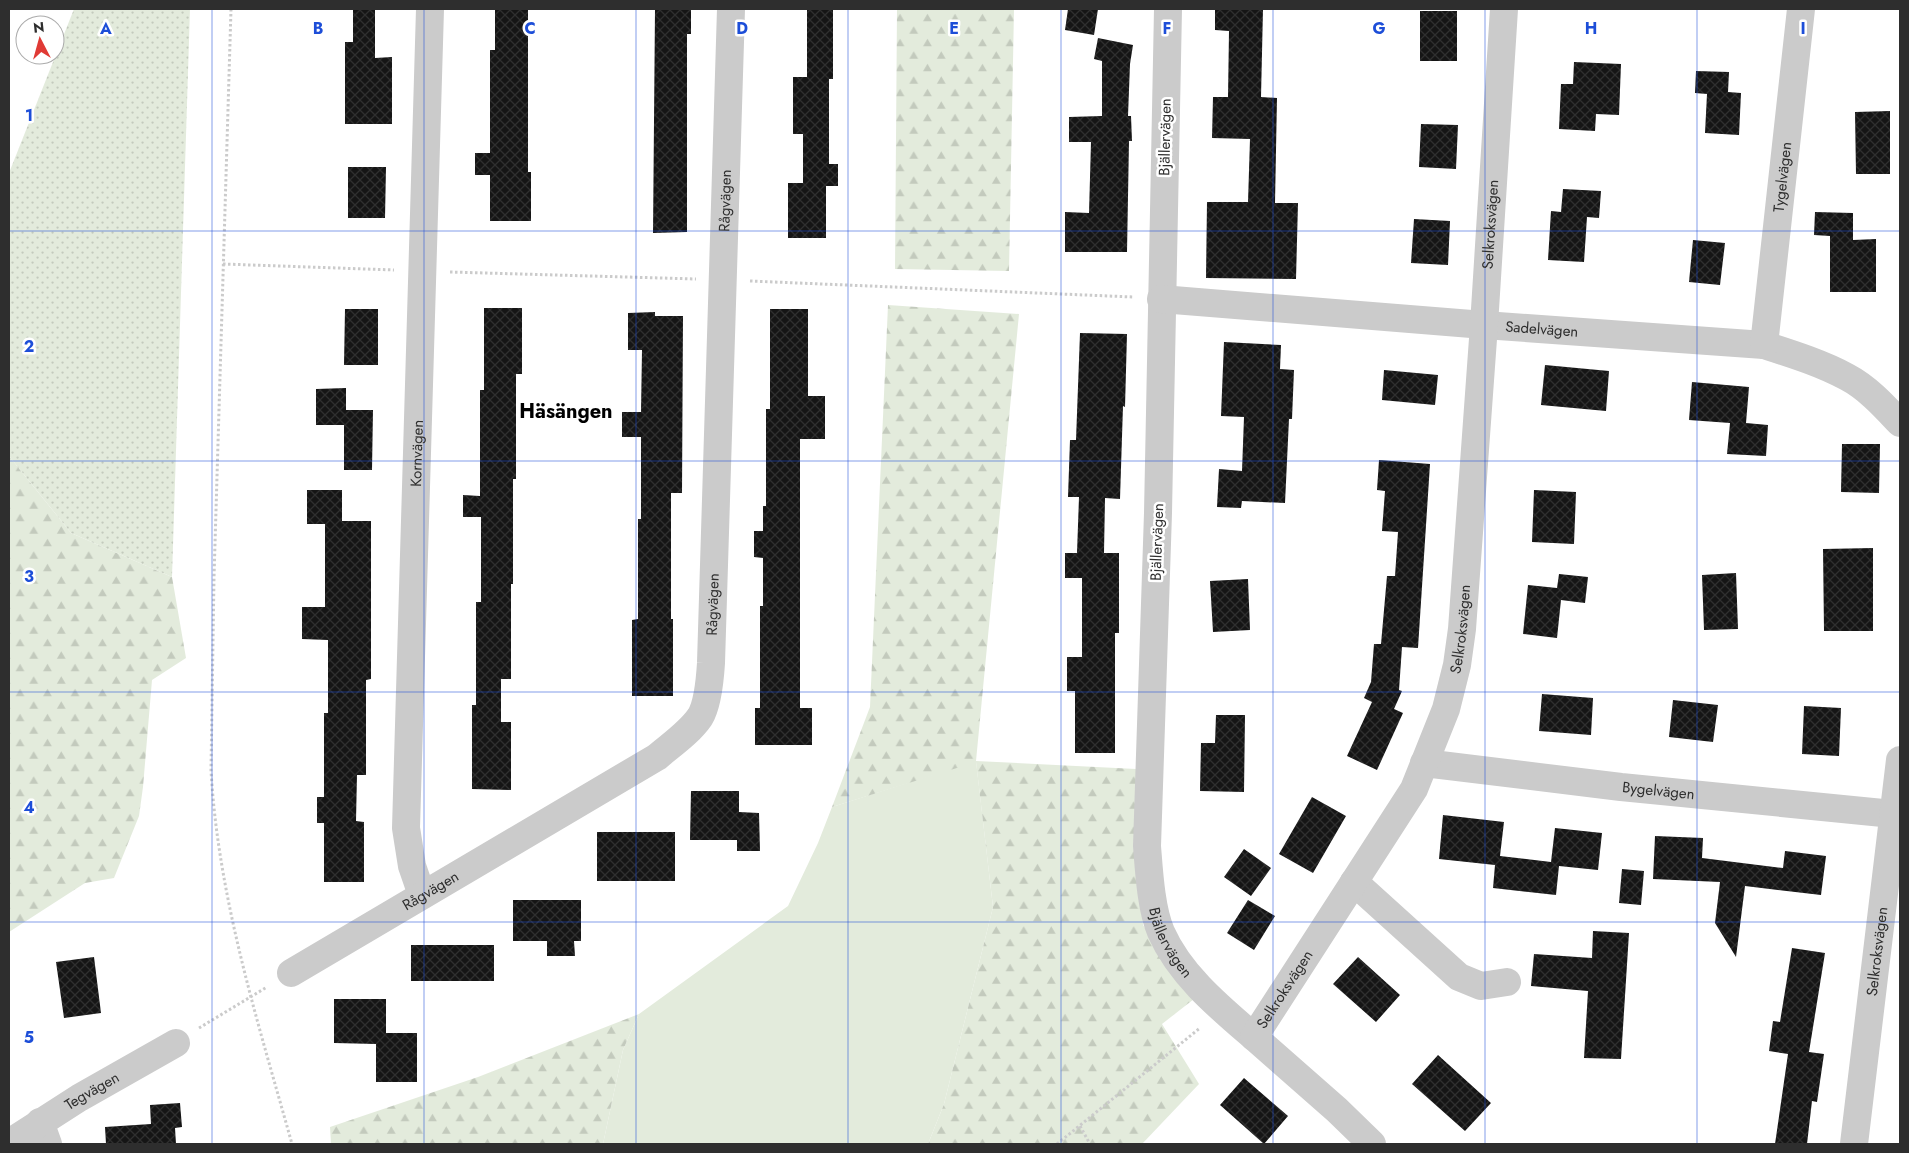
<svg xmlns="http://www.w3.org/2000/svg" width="1909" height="1153" font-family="Jost,sans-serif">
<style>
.grass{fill:#e3ebdc}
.forest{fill:url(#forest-firs)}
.park{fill:url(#park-dots)}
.building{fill:url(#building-cross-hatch)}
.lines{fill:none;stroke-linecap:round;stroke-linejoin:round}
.path{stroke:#cbcbcb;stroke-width:3;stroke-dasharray:2.5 2.5;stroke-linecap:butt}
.minor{stroke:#cbcbcb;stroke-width:28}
.grid{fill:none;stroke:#1d4ed8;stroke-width:1;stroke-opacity:0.55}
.labels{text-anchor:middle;stroke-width:5;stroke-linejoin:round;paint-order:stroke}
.street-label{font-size:15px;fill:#2e2e2e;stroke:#fff}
.district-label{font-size:20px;font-weight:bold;fill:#000;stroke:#fff}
.grid-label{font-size:16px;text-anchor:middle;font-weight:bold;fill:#1d4ed8;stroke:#fff;stroke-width:5;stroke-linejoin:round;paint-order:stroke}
</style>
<defs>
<pattern id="forest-firs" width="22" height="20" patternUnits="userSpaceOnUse" patternTransform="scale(1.25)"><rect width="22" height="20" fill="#e3ebdc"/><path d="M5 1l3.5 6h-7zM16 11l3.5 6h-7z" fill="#c3cabd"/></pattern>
<pattern id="park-dots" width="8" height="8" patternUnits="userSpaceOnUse" patternTransform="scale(1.25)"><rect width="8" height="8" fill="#e3ebdc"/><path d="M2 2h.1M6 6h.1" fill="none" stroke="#c3cabd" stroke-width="1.8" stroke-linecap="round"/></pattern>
<pattern id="building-cross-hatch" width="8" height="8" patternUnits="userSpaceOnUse" patternTransform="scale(1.25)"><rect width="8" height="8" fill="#151515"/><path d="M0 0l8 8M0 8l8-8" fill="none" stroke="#2f2f2f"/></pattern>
</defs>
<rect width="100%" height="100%" fill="#fff"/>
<path class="grass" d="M 976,761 L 993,907 L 944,1104 L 928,1144 L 603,1144 L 623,1050 L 639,1014 L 788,906 L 818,843 L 832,807 Z"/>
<path class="forest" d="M 897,9 L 1014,9 L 1009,271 L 895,269 Z
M 888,305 L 1019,314 L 976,761 L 1136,769 L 1143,925 L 1194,999 L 1162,1024 L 1199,1084 L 1142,1144 L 928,1144 L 944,1104 L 993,907 L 976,762 L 832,807 L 870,707 Z
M 9,456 L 71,533 L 172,577 L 186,658 L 152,680 L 143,787 L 139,816 L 114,878 L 85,883 L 9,932 Z
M 639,1014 L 623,1050 L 603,1144 L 331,1144 L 330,1127 L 478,1077 Z"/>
<path class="park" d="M 74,9 L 190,9 L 172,577 L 71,533 L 9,456 L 9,173 Z"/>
<path class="building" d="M 353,9 L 375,9 L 375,58 L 392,57 L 392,124 L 345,124 L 345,42 L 353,42 Z
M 495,9 L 528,9 L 528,172 L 531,172 L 531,221 L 490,221 L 490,175 L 475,175 L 475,153 L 490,153 L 490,50 L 495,50 Z
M 655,9 L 691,9 L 691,34 L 687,34 L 687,232 L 653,233 Z
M 807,9 L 833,9 L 833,79 L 829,79 L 829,164 L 838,164 L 838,186 L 826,186 L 826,238 L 788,238 L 788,183 L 803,183 L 803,134 L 793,134 L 793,77 L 807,77 Z
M 1068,9 L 1098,9 L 1094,35 L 1065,30 Z
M 1215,9 L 1263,9 L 1261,97 L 1277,98 L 1275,203 L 1298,203 L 1296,279 L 1206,278 L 1207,202 L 1248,202 L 1250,139 L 1212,138 L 1213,97 L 1228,97 L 1229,31 L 1215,30 Z
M 1420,11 L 1457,11 L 1457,61 L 1420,61 Z
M 1098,38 L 1133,45 L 1130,64 L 1128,116 L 1131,116 L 1132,141 L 1129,141 L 1127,252 L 1065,252 L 1065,212 L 1089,213 L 1091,142 L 1069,142 L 1069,117 L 1102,116 L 1102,61 L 1094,59 Z
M 1574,62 L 1621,64 L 1619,115 L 1596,114 L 1595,131 L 1559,129 L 1561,84 L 1573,84 Z
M 1696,71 L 1729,72 L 1728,92 L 1741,93 L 1739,135 L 1705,133 L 1707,94 L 1695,93 Z
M 1890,111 L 1890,174 L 1856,174 L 1855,112 Z
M 1421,124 L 1458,125 L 1456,169 L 1419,167 Z
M 348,167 L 386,167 L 385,218 L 348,218 Z
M 1563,189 L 1601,191 L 1599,218 L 1587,217 L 1584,262 L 1548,260 L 1551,211 L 1561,212 Z
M 1815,212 L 1853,213 L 1853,240 L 1876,239 L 1876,292 L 1830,292 L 1830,236 L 1814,235 Z
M 1414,219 L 1450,221 L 1448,265 L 1411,263 Z
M 1693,240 L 1725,243 L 1720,285 L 1689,282 Z
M 484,308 L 522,308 L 522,374 L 516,374 L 516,479 L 513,479 L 513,584 L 511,584 L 511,679 L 501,679 L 501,722 L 511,722 L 511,790 L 472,789 L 472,705 L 476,705 L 476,602 L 481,602 L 481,517 L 463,517 L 463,495 L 480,496 L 480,390 L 484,390 Z
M 345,309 L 378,309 L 378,365 L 344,365 Z
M 770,309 L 808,309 L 808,396 L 825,396 L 825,439 L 800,439 L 800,708 L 812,708 L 812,745 L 755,745 L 755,708 L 760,708 L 760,606 L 763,606 L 763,558 L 754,557 L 754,531 L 763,531 L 763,506 L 766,506 L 766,409 L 770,409 Z
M 655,312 L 655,316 L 683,316 L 682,493 L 671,493 L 671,619 L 673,619 L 673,696 L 632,696 L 632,620 L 638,619 L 638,519 L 641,519 L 641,437 L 622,437 L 622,412 L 641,412 L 642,350 L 628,350 L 628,313 Z
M 1080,333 L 1127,334 L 1125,407 L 1123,406 L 1120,499 L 1105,498 L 1104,553 L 1119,553 L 1119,633 L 1115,633 L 1115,753 L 1075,753 L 1075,691 L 1067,691 L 1067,657 L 1082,657 L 1082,578 L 1065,578 L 1065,553 L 1077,553 L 1079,497 L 1068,497 L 1070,440 L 1076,440 Z
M 1224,342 L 1281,345 L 1280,369 L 1294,370 L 1292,419 L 1289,419 L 1285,503 L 1242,501 L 1241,508 L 1217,507 L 1219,469 L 1242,471 L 1244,417 L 1221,416 Z
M 1545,365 L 1609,371 L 1606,411 L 1541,405 Z
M 1384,370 L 1438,375 L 1435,405 L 1382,400 Z
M 1692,382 L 1749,387 L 1746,423 L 1768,425 L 1766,456 L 1727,454 L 1730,423 L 1689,420 Z
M 346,388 L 346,410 L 373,410 L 372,470 L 344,470 L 344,425 L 316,425 L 316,389 Z
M 1842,444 L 1880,444 L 1879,493 L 1841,492 Z
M 1379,460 L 1430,464 L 1418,648 L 1402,647 L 1399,690 L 1402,691 L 1394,709 L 1403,713 L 1377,770 L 1347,756 L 1372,702 L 1364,698 L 1371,682 L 1374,644 L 1381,644 L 1387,576 L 1395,576 L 1398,532 L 1382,531 L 1385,491 L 1377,490 Z
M 307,490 L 342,490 L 342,521 L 371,521 L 371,679 L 366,680 L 366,775 L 357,775 L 356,821 L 364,822 L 364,882 L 324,882 L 324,823 L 317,823 L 317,797 L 324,797 L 324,713 L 328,713 L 328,640 L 302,639 L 302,607 L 325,607 L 325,524 L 307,524 Z
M 1534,490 L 1576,492 L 1574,544 L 1532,542 Z
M 1873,548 L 1873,631 L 1824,631 L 1823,549 Z
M 1736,573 L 1738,629 L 1704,630 L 1702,575 Z
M 1559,574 L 1588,577 L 1585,603 L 1561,600 L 1557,638 L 1523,634 L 1528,585 L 1557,588 Z
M 1248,579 L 1250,630 L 1213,632 L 1210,581 Z
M 1542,694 L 1593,698 L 1591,735 L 1539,731 Z
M 1673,700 L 1718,705 L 1713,742 L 1669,737 Z
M 1804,706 L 1841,708 L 1839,756 L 1802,754 Z
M 1216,715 L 1245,715 L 1244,792 L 1200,791 L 1201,743 L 1215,743 Z
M 691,791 L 739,791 L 739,812 L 759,813 L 760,851 L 737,851 L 737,840 L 690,840 Z
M 1312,797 L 1346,816 L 1313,873 L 1279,854 Z
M 1443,815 L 1504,822 L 1500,856 L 1551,862 L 1555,828 L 1602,833 L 1598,870 L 1559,866 L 1556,895 L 1493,888 L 1495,865 L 1439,859 Z
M 597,832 L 675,832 L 675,881 L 597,881 Z
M 1655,836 L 1703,838 L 1702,858 L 1783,868 L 1785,851 L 1826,856 L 1821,895 L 1745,886 L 1736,957 L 1715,923 L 1720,882 L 1653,879 Z
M 1244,849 L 1271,868 L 1251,896 L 1224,877 Z
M 1622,869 L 1644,871 L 1641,905 L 1619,903 Z
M 513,900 L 581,900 L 581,941 L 574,941 L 575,956 L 547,956 L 547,941 L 513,941 Z
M 1248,900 L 1275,916 L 1254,950 L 1227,933 Z
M 1593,931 L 1629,933 L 1621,1059 L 1584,1058 L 1588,991 L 1531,986 L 1534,954 L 1592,958 Z
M 411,945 L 494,945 L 494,981 L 411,981 Z
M 1792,948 L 1825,953 L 1809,1052 L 1824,1054 L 1817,1102 L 1812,1101 L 1807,1144 L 1775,1144 L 1788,1054 L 1769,1051 L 1773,1021 L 1780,1022 Z
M 94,957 L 101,1013 L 64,1018 L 56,962 Z
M 1358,957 L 1400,995 L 1376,1022 L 1333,984 Z
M 334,999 L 386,999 L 386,1033 L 417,1033 L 417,1082 L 376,1082 L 376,1044 L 334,1043 Z
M 1438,1055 L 1491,1103 L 1465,1131 L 1412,1084 Z
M 1244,1078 L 1288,1116 L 1264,1144 L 1220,1105 Z
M 180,1103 L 182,1127 L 175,1128 L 176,1144 L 106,1144 L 105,1127 L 151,1124 L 150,1105 Z"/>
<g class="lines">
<path class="path" d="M 231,9 L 214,577 L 211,770 C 218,898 258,1022 292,1144
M 223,264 L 394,270
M 450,272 L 696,279
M 750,281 L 1133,297
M 199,1028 L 267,987
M 1080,1126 L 1090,1144
M 1057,1144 L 1200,1028"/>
<g class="minor">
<path id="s1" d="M 1168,9 L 1158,513 L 1147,846 C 1149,871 1151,909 1161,932 C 1180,975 1219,1007 1254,1037"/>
<path id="s2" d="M 1161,299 L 1484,325 L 1764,345 C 1792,354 1821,363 1847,377 C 1868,388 1885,407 1900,423"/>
<path id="s3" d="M 1764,345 L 1801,9"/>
<path id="s4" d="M 1424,763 L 1621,787 L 1893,814"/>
<path d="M 1354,882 L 1459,977 L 1481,986 L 1507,982"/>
<path id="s5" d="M 422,895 L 412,866 L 406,828 L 430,9"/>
<path id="s6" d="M 291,973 L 657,757 C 671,745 689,733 700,717 C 708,704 710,679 711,663 L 731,9"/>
<path d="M 40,1122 L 48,1144"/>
<path id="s7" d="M 9,1143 L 79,1098 L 176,1043"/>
<path id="s8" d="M 1372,1144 L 1337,1110 L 1254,1037 L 1414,789 L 1446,709 L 1457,665 L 1462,629 L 1484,325 L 1504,9"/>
<path id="s9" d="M 1854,1144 L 1900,760"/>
</g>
</g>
<path class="grid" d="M 212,9 L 212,1144M 424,9 L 424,1144M 636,9 L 636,1144M 848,9 L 848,1144M 1061,9 L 1061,1144M 1273,9 L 1273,1144M 1485,9 L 1485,1144M 1697,9 L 1697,1144M 9,231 L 1900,231M 9,461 L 1900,461M 9,692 L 1900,692M 9,922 L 1900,922"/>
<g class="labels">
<g class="street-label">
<text transform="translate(1165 137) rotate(-89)" y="5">Bjällervägen</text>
<text dy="5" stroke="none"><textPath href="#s3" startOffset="169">Tygelvägen</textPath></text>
<text dy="5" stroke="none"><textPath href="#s6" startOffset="1002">Rågvägen</textPath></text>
<text dy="5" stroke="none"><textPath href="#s8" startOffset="1028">Selkroksvägen</textPath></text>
<text dy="5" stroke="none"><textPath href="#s2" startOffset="382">Sadelvägen</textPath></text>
<text dy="5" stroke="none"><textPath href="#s5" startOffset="444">Kornvägen</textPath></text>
<text transform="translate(1157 542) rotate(-88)" y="5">Bjällervägen</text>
<text dy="5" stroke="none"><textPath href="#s6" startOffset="598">Rågvägen</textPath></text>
<text dy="5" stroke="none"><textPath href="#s8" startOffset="622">Selkroksvägen</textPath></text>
<text dy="5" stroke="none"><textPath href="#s4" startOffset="236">Bygelvägen</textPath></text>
<text dy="5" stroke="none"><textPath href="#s6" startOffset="162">Rågvägen</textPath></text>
<text dy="5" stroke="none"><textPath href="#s1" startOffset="938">Bjällervägen</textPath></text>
<text dy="5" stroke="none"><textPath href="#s9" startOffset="194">Selkroksvägen</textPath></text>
<text dy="5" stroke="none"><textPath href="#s8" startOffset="216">Selkroksvägen</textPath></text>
<text dy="5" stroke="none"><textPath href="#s7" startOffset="98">Tegvägen</textPath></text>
</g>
<g class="district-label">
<text x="566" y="418">Häsängen</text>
</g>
</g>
<g class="grid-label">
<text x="106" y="34">A</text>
<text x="318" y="34">B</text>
<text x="530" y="34">C</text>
<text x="742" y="34">D</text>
<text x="954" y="34">E</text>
<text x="1167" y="34">F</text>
<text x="1379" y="34">G</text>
<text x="1591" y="34">H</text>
<text x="1803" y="34">I</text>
<text x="29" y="121">1</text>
<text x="29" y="352">2</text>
<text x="29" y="582">3</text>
<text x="29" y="813">4</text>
<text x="29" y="1043">5</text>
</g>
<rect width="1909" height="1153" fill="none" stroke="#2e2e2e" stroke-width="20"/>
<g transform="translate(40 40) rotate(354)"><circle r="24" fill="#ffffff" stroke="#ababab"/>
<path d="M0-4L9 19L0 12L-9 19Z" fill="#e03a35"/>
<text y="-8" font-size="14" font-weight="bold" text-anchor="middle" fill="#2e2e2e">N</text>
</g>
</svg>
